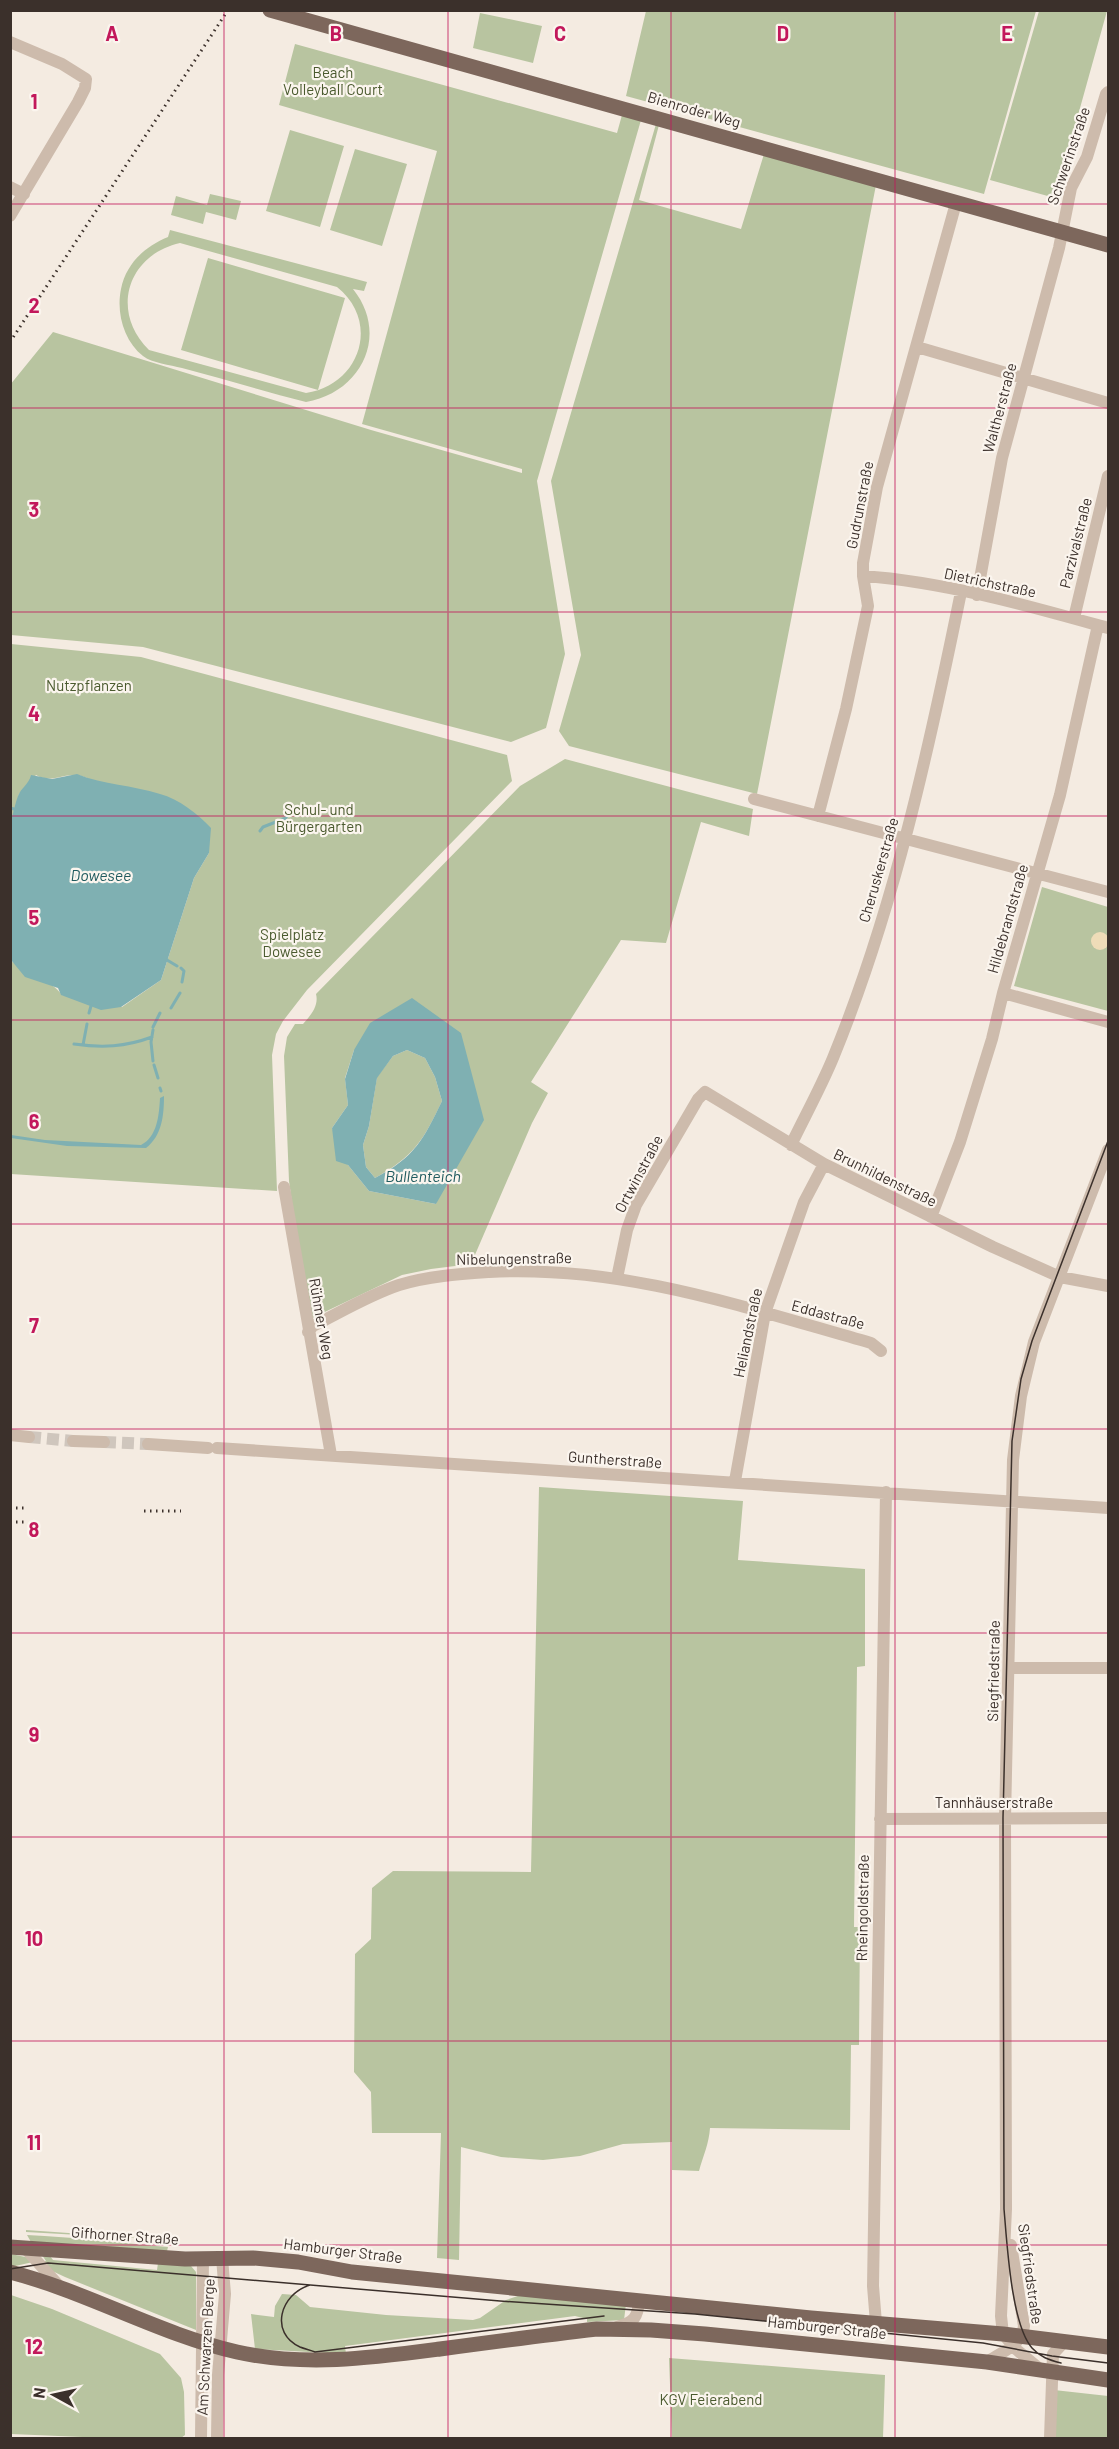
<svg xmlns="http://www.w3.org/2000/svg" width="1119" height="2449" font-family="Barlow,sans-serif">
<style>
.green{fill:#b8c4a0;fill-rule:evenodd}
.sand{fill:#efdcb8}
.water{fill:#7fb0b2;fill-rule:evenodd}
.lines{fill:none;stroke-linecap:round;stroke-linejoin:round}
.stream{stroke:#7fb0b2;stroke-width:3}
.minor-tunnel{stroke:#cfc6bd;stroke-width:12;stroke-dasharray:12 6;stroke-linecap:butt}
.minor{stroke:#cdbbac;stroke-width:12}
.major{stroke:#7d675c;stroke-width:15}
.tram{stroke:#3b302b;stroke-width:1.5}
.rail{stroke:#3b302b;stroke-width:3;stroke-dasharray:1.5 4.5;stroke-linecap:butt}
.grid{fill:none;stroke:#c2185b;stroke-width:1.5;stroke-opacity:0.55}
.labels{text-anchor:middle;stroke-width:4.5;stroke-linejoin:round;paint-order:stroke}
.park-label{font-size:15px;fill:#4a5a2e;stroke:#fbf5ee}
.street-label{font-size:15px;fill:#3b302b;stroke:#fbf5ee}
.water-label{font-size:16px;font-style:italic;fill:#1f5a5e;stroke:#fbf5ee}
.grid-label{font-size:20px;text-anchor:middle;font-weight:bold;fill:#c2185b;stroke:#fbf5ee;stroke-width:4.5;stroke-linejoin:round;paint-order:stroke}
</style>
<rect width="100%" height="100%" fill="#f4ebe1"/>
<path class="green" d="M 646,11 L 646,10 L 1036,11 L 984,194 L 626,96 Z
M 1039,11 L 1107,11 L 1055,198 L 990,180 Z
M 480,13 L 542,26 L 533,63 L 473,48 Z
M 295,44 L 617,133 L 622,115 L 641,120 L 537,481 L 565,654 L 546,728 L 511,742 L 143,647 L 11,635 L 10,385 L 53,332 L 371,430 L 522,473 L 522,469 L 362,424 L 437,151 L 279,105 Z
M 656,124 L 659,125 L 639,200 L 741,229 L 764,154 L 876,185 L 757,794 L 569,746 L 559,731 L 581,655 L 551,481 Z
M 290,130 L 344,146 L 320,227 L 266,211 Z
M 355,149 L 407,164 L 382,246 L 330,230 Z
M 210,194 L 241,201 L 236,220 L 206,212 L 203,224 L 171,215 L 176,196 L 207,205 Z
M 170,230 L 367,282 L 364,291 L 353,289 C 390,335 361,393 306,402 C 264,391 223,379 182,368 C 170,365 152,363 143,356 C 124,341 116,313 121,289 C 126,264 144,247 168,237 ZM 180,243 L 337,287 C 381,322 360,385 306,393 L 149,350 C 110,312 127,255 180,243 Z
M 208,258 L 345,298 L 318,390 L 181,350 Z
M 11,644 L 141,657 L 507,755 L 512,781 L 307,990 L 283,1021 L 276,1034 L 272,1055 L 277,1191 L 11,1174 L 10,960 C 24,972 53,981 62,995 L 122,1007 L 161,980 L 194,878 L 209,853 L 97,782 C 90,780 81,774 74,775 C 61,775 49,783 36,775 L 19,794 L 16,807 L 11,819 Z
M 565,759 L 753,809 L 749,836 L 701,822 L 666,943 L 621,940 L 531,1082 L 548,1093 L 532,1123 L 471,1264 L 431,1269 L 402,1275 L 308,1320 L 289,1181 L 284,1056 L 287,1037 L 295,1024 L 303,1024 C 311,1015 319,1006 316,994 L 520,786 ZM 461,1033 L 436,1204 L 369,1191 L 348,1165 L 332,1128 L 348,1105 L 345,1078 L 354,1050 Z
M 1042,887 L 1108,907 L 1108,1011 L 1014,986 Z
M 407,1050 L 425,1058 L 435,1077 L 442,1101 C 423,1141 414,1156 375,1178 L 366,1167 L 363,1145 L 369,1126 L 377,1077 L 393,1056 Z
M 539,1487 L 743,1501 L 738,1560 L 865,1569 L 865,1666 L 857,1667 L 854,1927 L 860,1927 L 859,2045 L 851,2045 L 850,2130 L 710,2128 C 709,2144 703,2156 699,2171 L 672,2170 L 672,2142 L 623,2144 L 580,2156 L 543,2160 L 501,2157 L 461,2147 L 459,2260 L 437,2258 L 441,2133 L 372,2133 L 371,2092 L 354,2072 L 355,1954 L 371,1939 L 372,1888 L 393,1871 L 531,1872 Z
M 26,2230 L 168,2240 L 26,2232 Z
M 27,2235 C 74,2237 121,2243 168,2247 L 167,2251 L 31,2242 Z
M 11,2254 L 30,2258 L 33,2262 L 46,2261 L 42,2255 L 50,2256 L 53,2260 L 157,2270 L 158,2263 L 191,2266 L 196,2272 L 196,2330 L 65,2277 L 33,2262 L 11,2267 Z
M 282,2294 L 296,2295 L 310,2307 L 386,2315 L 473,2320 L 480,2318 L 506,2300 L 524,2294 L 626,2304 L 624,2320 L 587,2322 L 587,2319 L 575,2316 L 345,2346 L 346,2354 L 255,2349 L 251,2314 L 274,2317 L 275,2306 Z
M 11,2295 L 52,2309 L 160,2354 L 181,2378 L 184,2392 L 185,2435 L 181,2438 L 106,2438 L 11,2434 Z
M 669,2358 L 885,2375 L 883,2438 L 672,2438 Z
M 1054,2390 L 1108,2396 L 1108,2438 L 1054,2438 Z"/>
<path class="sand" d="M1091 941a9 9 0 1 1 18 0a9 9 0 1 1-18 0Z"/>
<path class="water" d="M 77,774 C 104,785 132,785 160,794 C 179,799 198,814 211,828 L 209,853 L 194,878 L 161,980 L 121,1007 L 101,1010 L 61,995 L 58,988 L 25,977 L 11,960 L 11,819 C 14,811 15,804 18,796 C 21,788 29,784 31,775 L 52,779 Z
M 412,998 L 461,1033 L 484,1120 L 436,1204 L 369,1191 L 348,1165 L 336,1161 L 332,1128 L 348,1105 L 345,1079 L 354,1050 L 370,1023 ZM 407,1050 L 425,1058 L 435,1077 L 442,1101 C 423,1140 415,1157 375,1178 L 366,1167 L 363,1145 L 369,1126 L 377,1078 L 393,1056 Z
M 164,1096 C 164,1115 162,1136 146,1148 L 67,1146 L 11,1138 L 11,1135 L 45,1140 L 141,1145 C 157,1137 159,1116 160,1098 Z"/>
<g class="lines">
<path class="stream" d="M 10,808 L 18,810
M 260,831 L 263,827 L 286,818 L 288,815
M 167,960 L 177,966
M 181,968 L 184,971 L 182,982
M 171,1008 L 180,993
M 89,1013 L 91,1006
M 153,1027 L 160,1013
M 153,1030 L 151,1042 L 153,1061
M 74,1044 C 102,1048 125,1047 152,1037
M 83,1045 L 87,1024
M 154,1065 L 158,1078
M 160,1088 L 161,1091"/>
<path class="minor-tunnel" d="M 29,1437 L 73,1441
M 104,1442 L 148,1444"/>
<path class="minor" d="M 10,42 L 62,64 L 86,79 L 85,88 L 78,102 L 10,216
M 10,187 L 24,194
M 917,347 L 1108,403
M 863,576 C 946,582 1029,606 1108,628
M 977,595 L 1002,458 L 1059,248 L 1071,188 L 1087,157 L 1106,94 L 1108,92
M 1074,618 L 1108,476
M 754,799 L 1108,892
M 818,816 L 846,709 L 868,606 L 863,576 L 863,563 L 877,487 L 956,203
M 1003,993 L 1108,1022
M 791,1145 C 805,1116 821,1087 833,1058 C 894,909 929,749 961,592
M 284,1187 L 331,1455
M 931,1217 L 960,1142 L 992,1039 L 1003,993 L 1060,795 L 1098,625
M 617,1278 L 627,1230 L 636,1205 L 698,1099 L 705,1092 L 824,1164 L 993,1247 L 1060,1277 L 1108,1286
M 308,1332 L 313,1326 C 341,1312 369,1295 399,1285 C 428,1276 459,1274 489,1272 C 624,1265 743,1307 871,1343 L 881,1351
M 10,1435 L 29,1437
M 73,1441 L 104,1442
M 148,1444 L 208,1448
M 217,1448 L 1108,1508
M 735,1481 L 765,1313 L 804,1202 L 824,1164
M 1009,1668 L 1108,1668
M 880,1819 L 1108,1818
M 25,2248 L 60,2287
M 876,2323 L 873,2286 L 886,1492
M 617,2327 C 634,2322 638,2318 639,2300
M 987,2362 C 1002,2352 1022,2345 1024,2326 L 1011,2245
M 1041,2370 L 1017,2350 L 1003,2334 L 1001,2316 L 1006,2209 L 1005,1818 L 1013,1460 L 1021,1396 L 1034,1342 L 1108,1150
M 201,2438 L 203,2259
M 217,2438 L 218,2375 L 225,2294 L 222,2258
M 1050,2438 L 1053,2354 L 1064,2342"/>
<path class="major" d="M 270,10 L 1108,245
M 10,2247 L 185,2259 L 253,2258 L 298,2262 L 352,2272 L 811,2318 L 1003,2334 L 1108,2347
M 10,2272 C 88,2292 159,2334 237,2352 C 305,2367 371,2358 440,2349 C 492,2342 545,2335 597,2329 L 651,2330 L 705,2334 L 987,2362 L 1108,2380"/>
<path class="tram" d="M 10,2269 L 48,2263 L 73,2265 L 500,2301 L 695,2314 L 983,2343 L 1052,2356 L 1108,2363
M 310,2285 C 280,2294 269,2333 300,2347 C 305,2349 310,2350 315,2352 L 604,2316
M 1061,2363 C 1049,2360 1040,2357 1032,2348 C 1011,2324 1007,2242 1004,2209 L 1003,1818 L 1012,1441 L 1021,1379 L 1032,1341 L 1108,1141"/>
<path class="rail" d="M 10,342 L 228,10
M 10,1508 L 24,1508
M 144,1511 L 181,1511
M 10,1522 L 25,1522"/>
</g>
<path class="grid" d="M 224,10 L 224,2438M 448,10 L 448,2438M 671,10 L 671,2438M 895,10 L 895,2438M 10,204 L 1108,204M 10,408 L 1108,408M 10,612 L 1108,612M 10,816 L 1108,816M 10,1020 L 1108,1020M 10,1224 L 1108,1224M 10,1429 L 1108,1429M 10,1633 L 1108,1633M 10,1837 L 1108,1837M 10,2041 L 1108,2041M 10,2245 L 1108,2245"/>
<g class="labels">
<g class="park-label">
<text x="333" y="78">Beach<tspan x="333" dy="17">Volleyball Court</tspan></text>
<text x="89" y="691">Nutzpflanzen</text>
<text x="319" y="815">Schul- und<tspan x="319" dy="17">Bürgergarten</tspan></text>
<text x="292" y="940">Spielplatz<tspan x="292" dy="17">Dowesee</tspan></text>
<text x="711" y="2405">KGV Feierabend</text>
</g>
<g class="street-label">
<text transform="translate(694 110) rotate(16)" y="5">Bienroder Weg</text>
<text transform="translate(1069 156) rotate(-71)" y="5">Schwerinstraße</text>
<text transform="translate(1000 408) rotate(-75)" y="5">Waltherstraße</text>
<text transform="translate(860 505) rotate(-79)" y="5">Gudrunstraße</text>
<text transform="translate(1076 543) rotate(-76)" y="5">Parzivalstraße</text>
<text transform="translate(990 583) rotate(12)" y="5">Dietrichstraße</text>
<text transform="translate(879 870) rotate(-74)" y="5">Cheruskerstraße</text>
<text transform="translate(1008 919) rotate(-74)" y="5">Hildebrandstraße</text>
<text transform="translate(639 1174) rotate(-62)" y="5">Ortwinstraße</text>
<text transform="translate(885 1178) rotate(26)" y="5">Brunhildenstraße</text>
<text transform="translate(514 1259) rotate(-1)" y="5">Nibelungenstraße</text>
<text transform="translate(828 1315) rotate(15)" y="5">Eddastraße</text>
<text transform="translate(321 1319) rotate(80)" y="5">Rühmer Weg</text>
<text transform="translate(748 1333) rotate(-78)" y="5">Heliandstraße</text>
<text transform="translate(615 1460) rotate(4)" y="5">Guntherstraße</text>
<text transform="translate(994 1671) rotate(-89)" y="5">Siegfriedstraße</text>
<text x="994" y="1808">Tannhäuserstraße</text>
<text transform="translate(863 1908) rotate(-89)" y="5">Rheingoldstraße</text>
<text transform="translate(125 2236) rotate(4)" y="5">Gifhorner Straße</text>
<text transform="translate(343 2251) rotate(7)" y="5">Hamburger Straße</text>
<text transform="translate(1030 2274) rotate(82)" y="5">Siegfriedstraße</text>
<text transform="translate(827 2328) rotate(6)" y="5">Hamburger Straße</text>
<text transform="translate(206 2347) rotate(-87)" y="5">Am Schwarzen Berge</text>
</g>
<g class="water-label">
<text x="101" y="881">Dowesee</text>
<text x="423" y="1182">Bullenteich</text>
</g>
</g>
<g class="grid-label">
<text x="112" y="41">A</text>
<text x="336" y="41">B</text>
<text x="560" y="41">C</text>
<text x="783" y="41">D</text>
<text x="1007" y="41">E</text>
<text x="34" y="109">1</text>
<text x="34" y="313">2</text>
<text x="34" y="517">3</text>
<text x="34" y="721">4</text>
<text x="34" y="925">5</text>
<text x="34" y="1129">6</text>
<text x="34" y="1333">7</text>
<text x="34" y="1537">8</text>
<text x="34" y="1742">9</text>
<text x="34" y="1946">10</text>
<text x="34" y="2150">11</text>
<text x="34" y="2354">12</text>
</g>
<rect width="1119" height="2449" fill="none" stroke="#3b302b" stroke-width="24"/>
<g transform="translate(54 2395) rotate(278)" stroke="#fbf5ee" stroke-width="4.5" paint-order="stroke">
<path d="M0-4.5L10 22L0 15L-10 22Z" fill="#3b302b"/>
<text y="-9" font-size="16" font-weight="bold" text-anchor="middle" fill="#3b302b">N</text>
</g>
</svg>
